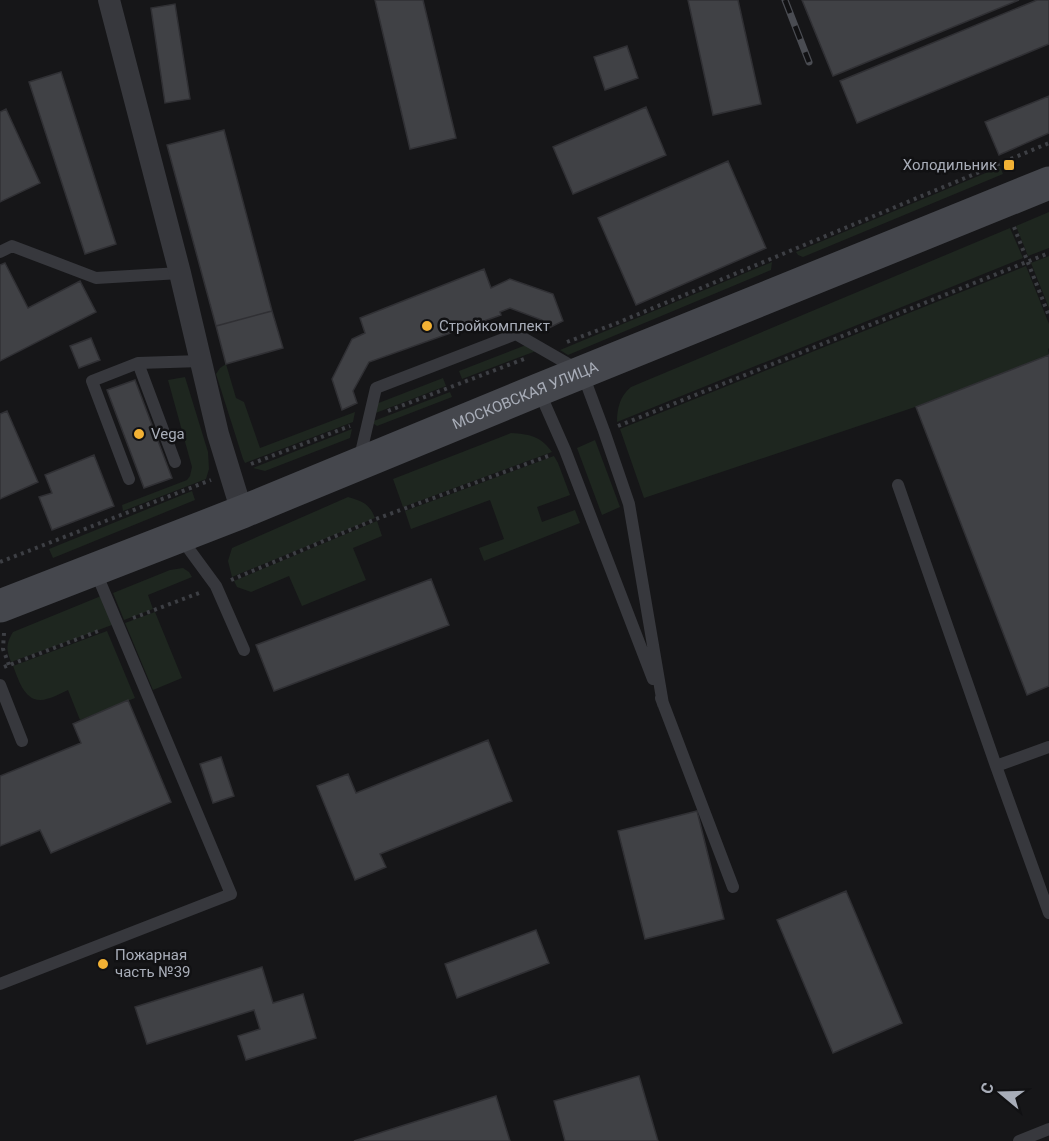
<svg xmlns="http://www.w3.org/2000/svg" width="1049" height="1141" font-family="Roboto,sans-serif">
<style>
.green{fill:#1e261f}
.building{fill:#404145;stroke:#303034;stroke-width:1.5}
.lines{fill:none;stroke-linecap:round;stroke-linejoin:round}
.path{stroke:#3d3f44;stroke-width:4;stroke-dasharray:3 4.5;stroke-linecap:butt}
.service{stroke:#37383d;stroke-width:12}
.minor{stroke:#37383d;stroke-width:22}
.secondary{stroke:#45474d;stroke-width:33}
.rail-casing{stroke:#4a4c52;stroke-width:7}
.rail{stroke:#111113;stroke-width:4.5;stroke-dasharray:14;stroke-linecap:butt}
.poi-dot{fill:#f2b134;stroke:#111113;stroke-width:2}
.labels{text-anchor:middle;stroke-width:5;stroke-linejoin:round;paint-order:stroke}
.poi-label{font-size:15px;fill:#a8adb8;stroke:#111113;text-anchor:start}
.street-label{font-size:15px;fill:#a8adb8;stroke:#111113}
</style>
<rect width="100%" height="100%" fill="#161618"/>
<path class="green" d="M 1000,167 L 1003,174 L 803,257 L 798,255 L 796,252 Z
M 1049,212 L 1049,248 L 1028,256 L 1016,226 Z
M 1010,228 L 1023,258 L 617,422 C 617,408 620,396 631,387 Z
M 1049,256 L 1049,308 L 1031,263 Z
M 772,262 L 771,270 L 568,355 L 560,350 Z
M 1026,266 L 1049,324 L 1049,348 L 1048,349 L 1049,355 L 915,407 L 644,498 L 620,429 Z
M 526,345 L 536,351 L 462,379 L 459,371 Z
M 226,364 L 236,398 L 244,402 L 260,448 L 355,412 L 353,422 L 245,463 L 243,459 L 216,374 L 220,368 Z
M 185,377 L 208,452 L 209,469 L 206,479 L 123,511 L 122,505 L 187,480 L 190,476 L 192,467 L 168,380 Z
M 443,378 L 446,386 L 373,414 L 376,404 Z
M 450,392 L 452,397 L 377,426 L 371,422 Z
M 352,429 L 350,438 L 265,471 L 253,468 Z
M 511,433 C 529,434 541,436 552,452 L 403,507 L 393,479 Z
M 595,440 L 620,507 L 602,515 L 577,448 Z
M 554,456 L 558,463 L 570,495 L 537,507 L 542,522 L 575,510 L 580,523 L 484,561 L 479,548 L 504,539 L 490,500 L 411,529 L 405,511 Z
M 192,491 L 195,500 L 53,558 L 49,549 Z
M 348,497 C 363,502 369,503 375,518 L 232,577 L 228,561 L 232,548 Z
M 377,521 L 382,536 L 353,548 L 366,580 L 302,606 L 289,576 L 251,592 L 237,587 L 234,581 Z
M 183,568 L 189,572 L 192,577 L 148,595 L 153,609 L 124,620 L 113,593 L 170,570 Z
M 101,596 L 112,625 L 11,662 C 6,649 6,644 13,632 Z
M 155,612 L 182,678 L 153,690 L 125,623 Z
M 107,631 L 135,698 L 80,720 L 68,690 C 62,693 48,700 41,700 C 24,701 18,678 13,666 Z"/>
<path class="building" d="M 375,0 L 423,0 L 456,138 L 410,149 Z
M 688,0 L 738,0 L 761,104 L 713,115 Z
M 802,0 L 1019,0 L 833,76 Z
M 1037,0 L 1049,0 L 1049,44 L 857,123 L 840,81 Z
M 175,4 L 190,99 L 165,103 L 151,8 Z
M 627,46 L 638,78 L 605,90 L 594,57 Z
M 61,72 L 116,244 L 85,254 L 29,82 Z
M 1049,96 L 1049,133 L 999,155 L 985,122 Z
M 646,107 L 666,155 L 573,194 L 553,147 Z
M 6,109 L 40,183 L 0,202 L 0,112 Z
M 224,130 L 272,311 L 216,326 L 167,145 Z
M 728,161 L 766,248 L 636,305 L 598,218 Z
M 5,263 L 28,308 L 80,281 L 96,312 L 0,361 L 0,265 Z
M 484,269 L 491,288 L 510,279 L 553,294 L 563,321 L 547,329 L 542,320 L 510,308 L 500,312 L 501,315 L 369,362 L 353,391 L 357,403 L 342,410 L 332,379 L 352,339 L 365,333 L 360,318 Z
M 272,311 L 283,348 L 226,364 L 216,326 Z
M 91,338 L 100,360 L 79,368 L 70,346 Z
M 1049,355 L 1049,686 L 1027,695 L 916,407 Z
M 135,380 L 172,478 L 144,488 L 107,390 Z
M 7,411 L 38,482 L 0,499 L 0,414 Z
M 94,455 L 114,506 L 52,530 L 39,497 L 52,493 L 45,475 Z
M 431,579 L 449,625 L 274,691 L 256,645 Z
M 128,700 L 171,802 L 51,853 L 40,830 L 0,846 L 0,776 L 81,743 L 73,724 Z
M 488,740 L 512,801 L 380,854 L 386,867 L 355,880 L 317,786 L 348,774 L 356,793 Z
M 221,757 L 234,796 L 213,803 L 200,764 Z
M 697,811 L 724,919 L 645,939 L 618,831 Z
M 846,891 L 902,1023 L 833,1053 L 777,920 Z
M 536,930 L 549,963 L 457,998 L 445,964 Z
M 262,967 L 273,1003 L 303,994 L 316,1038 L 246,1060 L 238,1036 L 260,1029 L 254,1010 L 147,1044 L 135,1007 Z
M 639,1076 L 658,1141 L 565,1141 L 554,1101 Z
M 496,1096 L 510,1141 L 354,1141 Z"/>
<g class="lines">
<path class="path" d="M 1014,227 L 1049,316
M 567,342 L 617,323 L 1049,143
M 388,411 L 524,359
M 618,426 L 1049,253
M 251,464 L 350,426
M 0,562 L 211,480
M 231,580 L 376,519 L 548,456
M 133,618 L 199,593
M 4,633 L 3,649 L 9,665
M 4,667 L 101,630"/>
<path class="service" d="M 0,252 L 12,246 L 96,278 L 180,273
M 138,363 L 201,361
M 539,391 L 565,450 L 653,679
M 359,461 L 376,388 L 516,334 L 582,372 L 604,431 L 629,504 L 663,704
M 129,479 L 92,381 L 138,363 L 175,462
M 898,485 L 996,766 L 1049,747
M 180,537 L 216,586 L 244,650
M 0,685 L 22,741
M 661,698 L 733,887
M 996,766 L 1049,913
M 0,984 L 231,894 L 95,570
M 1019,1141 L 1049,1129"/>
<path class="minor" d="M 109,0 L 180,273 L 218,434 L 242,512"/>
<path class="secondary" id="s1" d="M 0,606 L 242,512 L 538,390 L 1049,183"/>
<defs>
<path id="rail" d="M 785,0 L 809,62"/>
</defs>
<use href="#rail" class="rail-casing"/>
<use href="#rail" class="rail"/>
</g>
<g class="poi-dot">
<rect x="1003" y="159" width="12" height="12" rx="3"/>
<circle cx="427" cy="326" r="6"/>
<circle cx="139" cy="434" r="6"/>
<circle cx="103" cy="964" r="6"/>
</g>
<g class="labels">
<g class="poi-label">
<text x="997" y="170" text-anchor="end">Холодильник</text>
<text x="439" y="331">Стройкомплект</text>
<text x="151" y="439">Vega</text>
<text x="115" y="960">Пожарная<tspan x="115" dy="17">часть №39</tspan></text>
</g>
<g class="street-label">
<text dy="5" stroke="none"><textPath href="#s1" startOffset="566">МОСКОВСКАЯ УЛИЦА</textPath></text>
</g>
</g>
<g transform="translate(1001 1093) rotate(289)" stroke="#111113" stroke-width="4.5" paint-order="stroke">
<path d="M0-4.5L10 22L0 15L-10 22Z" fill="#a8adb8"/>
<text y="-9" font-size="16" font-weight="bold" text-anchor="middle" fill="#a8adb8">С</text>
</g>
</svg>
